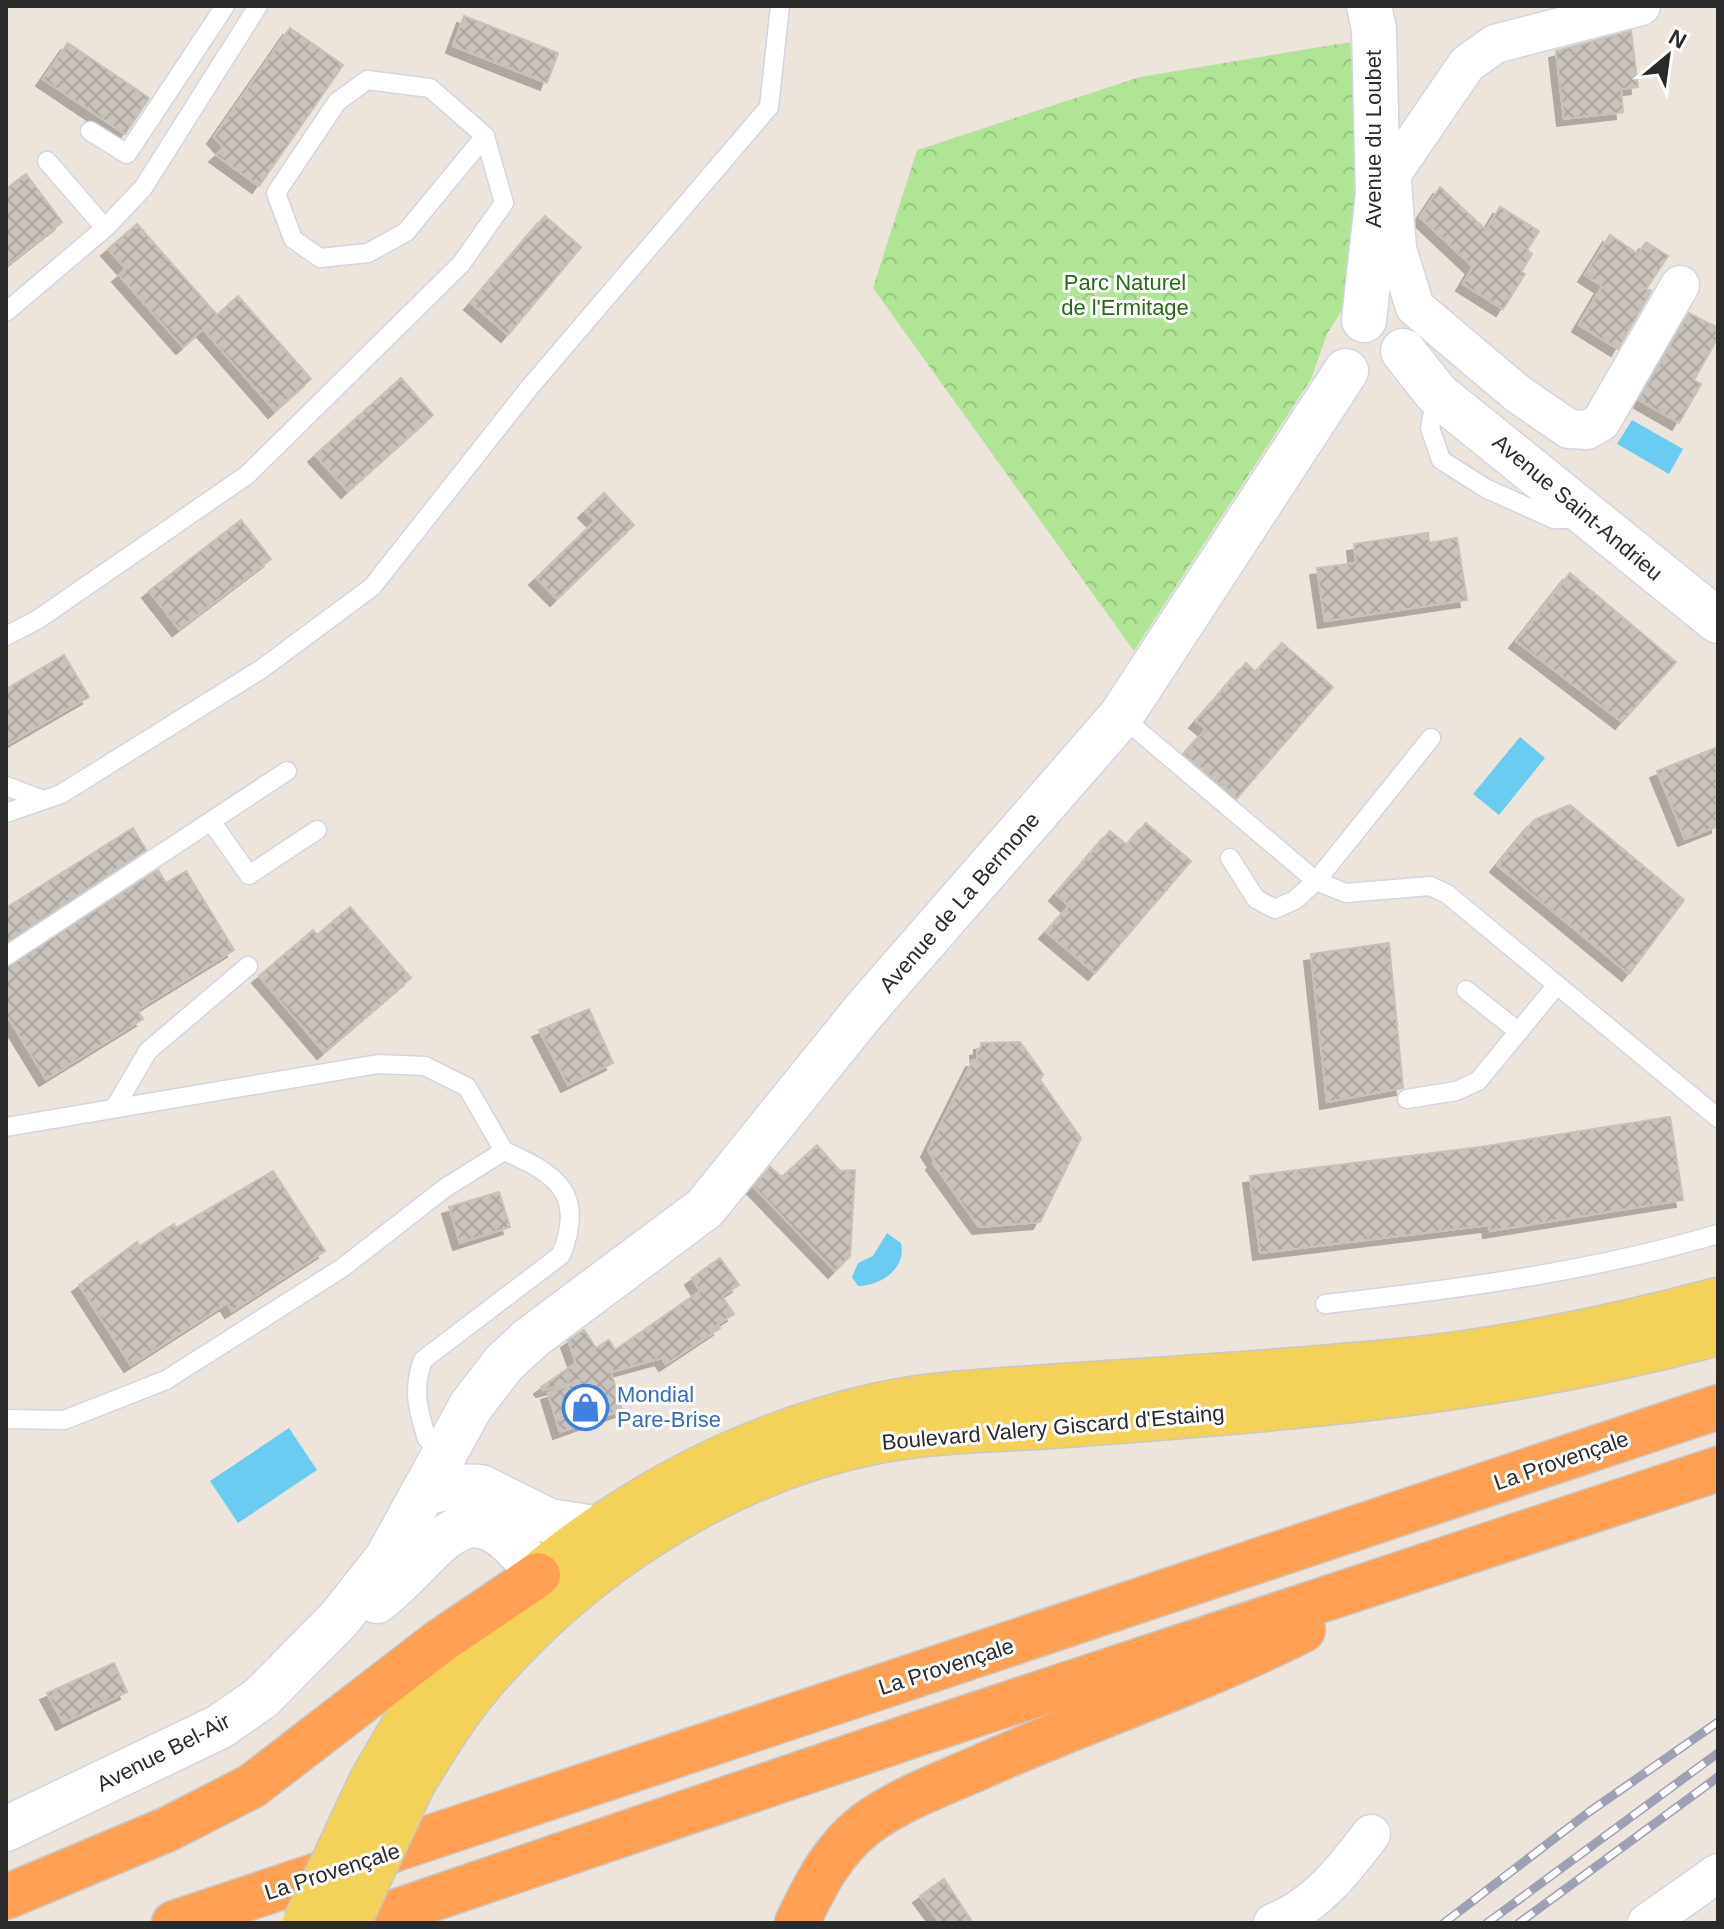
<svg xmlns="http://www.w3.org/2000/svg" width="1724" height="1929" font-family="Arial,sans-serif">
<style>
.park{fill:url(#park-crowns)}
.water{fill:#6bccf2}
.building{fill:url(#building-cross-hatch);stroke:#c8c1b5;stroke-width:2;filter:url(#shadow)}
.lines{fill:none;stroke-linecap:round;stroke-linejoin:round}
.lane-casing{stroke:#d1d4e3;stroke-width:21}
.street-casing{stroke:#d1d4e3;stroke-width:41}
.secondary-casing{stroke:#d1d4e3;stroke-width:47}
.primary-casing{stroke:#c8c8c8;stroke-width:47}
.highway-casing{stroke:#c8c8c8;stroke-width:47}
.lane{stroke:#fff;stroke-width:18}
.street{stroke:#fff;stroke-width:38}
.secondary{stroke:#fff;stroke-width:44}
.primary{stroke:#f4d259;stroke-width:44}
.highway{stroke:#ffa054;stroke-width:44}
.rail-casing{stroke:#9ea1b5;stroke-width:9}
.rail{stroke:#fff;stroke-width:6;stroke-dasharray:18;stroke-linecap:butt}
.primary-bridge-casing{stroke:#c8c8c8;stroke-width:47;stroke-linecap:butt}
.primary-bridge{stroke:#f4d259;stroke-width:44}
.labels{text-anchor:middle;stroke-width:6;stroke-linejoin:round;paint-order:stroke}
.street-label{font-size:22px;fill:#2a2a2a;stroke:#fff}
.park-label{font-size:22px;fill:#286918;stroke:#fff}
.shop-label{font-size:22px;fill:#366cbe;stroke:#fff;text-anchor:start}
</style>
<defs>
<pattern id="park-crowns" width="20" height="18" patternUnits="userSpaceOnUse" patternTransform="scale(2)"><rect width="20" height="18" fill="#b0e596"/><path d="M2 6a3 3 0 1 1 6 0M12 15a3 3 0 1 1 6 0" fill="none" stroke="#98c581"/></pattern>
<pattern id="building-cross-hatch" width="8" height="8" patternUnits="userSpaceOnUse" patternTransform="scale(2)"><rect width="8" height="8" fill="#c8c2bb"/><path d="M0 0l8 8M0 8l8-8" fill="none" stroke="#aca7a1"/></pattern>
<filter id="shadow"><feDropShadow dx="-7" dy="7" stdDeviation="0" flood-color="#0004"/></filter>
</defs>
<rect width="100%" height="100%" fill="#ede5db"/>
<path class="park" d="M 1350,42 L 1361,166 L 1348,301 L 1327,334 L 1311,379 L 1134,651 L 873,288 L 917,150 L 1140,77 Z"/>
<path class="water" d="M 1632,420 L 1683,449 L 1669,474 L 1617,444 Z
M 1520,737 L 1545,758 L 1499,815 L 1473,794 Z
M 887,1233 L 901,1243 C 907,1268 881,1286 858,1286 L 852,1277 L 858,1263 L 873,1256 Z
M 289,1428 L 317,1470 L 238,1523 L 210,1481 Z"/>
<path class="building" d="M 464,16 L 558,53 L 547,83 L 453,46 Z
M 290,28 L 343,65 L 259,186 L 216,155 L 224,148 L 214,137 Z
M 1631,31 L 1638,87 L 1621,89 L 1623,112 L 1564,119 L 1556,51 Z
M 68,43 L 149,98 L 125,134 L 43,79 Z
M 26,174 L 62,222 L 6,266 L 6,189 Z
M 1440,187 L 1486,230 L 1500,207 L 1539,231 L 1527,250 L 1532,254 L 1521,272 L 1525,274 L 1503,309 L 1463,284 L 1473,267 L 1420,217 Z
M 545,216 L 581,247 L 508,335 L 471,303 Z
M 137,224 L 217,315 L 238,296 L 311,379 L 275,411 L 203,329 L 183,347 L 119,275 L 126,269 L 108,249 Z
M 1610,235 L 1638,254 L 1646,242 L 1668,256 L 1646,289 L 1651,291 L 1618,349 L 1579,325 L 1602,286 L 1585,275 Z
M 1689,313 L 1718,328 L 1718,337 L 1694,380 L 1701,384 L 1679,423 L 1639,400 Z
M 401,378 L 433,415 L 348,491 L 315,455 Z
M 604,493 L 634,525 L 557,599 L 536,578 L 595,521 L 585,511 Z
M 241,520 L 271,559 L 179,629 L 149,591 Z
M 1428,533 L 1429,543 L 1457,538 L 1467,600 L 1325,621 L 1317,568 L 1356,563 L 1354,544 Z
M 1570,573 L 1676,662 L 1622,722 L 1516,641 Z
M 1282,643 L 1333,687 L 1237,798 L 1184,754 L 1206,729 L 1196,721 L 1246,663 L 1256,672 Z
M 64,655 L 89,697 L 6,745 L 6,689 Z
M 1718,747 L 1718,826 L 1685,839 L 1657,771 Z
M 1570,805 L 1684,900 L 1629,974 L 1497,865 L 1534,820 Z
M 1146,823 L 1191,861 L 1095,973 L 1046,932 L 1069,906 L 1056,894 L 1110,831 L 1127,845 Z
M 133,828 L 146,850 L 6,942 L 6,908 Z
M 158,870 L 166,883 L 186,871 L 234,950 L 137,1010 L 143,1019 L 46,1079 L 6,1014 L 6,968 Z
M 350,907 L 411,978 L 324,1052 L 259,976 L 313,930 L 317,935 Z
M 1389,943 L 1403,1088 L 1327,1102 L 1311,954 Z
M 589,1009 L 613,1063 L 568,1085 L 539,1030 Z
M 1020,1042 L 1043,1074 L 1040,1080 L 1081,1138 L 1040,1222 L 979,1227 L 933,1163 L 935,1161 L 928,1150 L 973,1060 L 978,1060 L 977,1049 L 981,1048 L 981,1043 Z
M 1670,1117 L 1683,1200 L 1490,1231 L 1489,1225 L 1260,1253 L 1250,1176 L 1480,1147 Z
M 817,1145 L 840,1171 L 855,1170 L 850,1256 L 835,1271 L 754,1187 L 770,1167 L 782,1177 Z
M 273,1171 L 325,1251 L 232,1311 L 227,1303 L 131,1365 L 79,1285 L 137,1242 L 140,1246 L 174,1224 L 176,1228 Z
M 499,1192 L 510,1227 L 460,1243 L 449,1207 Z
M 720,1258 L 739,1285 L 722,1296 L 734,1314 L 717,1325 L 720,1328 L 666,1364 L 662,1358 L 611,1372 L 622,1410 L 560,1432 L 548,1393 L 582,1380 L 543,1390 L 541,1387 L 576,1363 L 568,1341 L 584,1330 L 596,1348 L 609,1340 L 615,1350 L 700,1291 L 692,1278 Z
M 114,1663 L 127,1692 L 63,1723 L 47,1693 Z
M 944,1879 L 973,1923 L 940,1923 L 920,1896 Z"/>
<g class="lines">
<defs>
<path id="lane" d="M 90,131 L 127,154 L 225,6
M 47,161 L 105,228 L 143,188 L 258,6
M 6,312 L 105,228
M 1436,397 L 1430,428 L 1441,460 L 1487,489 L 1554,519 L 1579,519
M 6,636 L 37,620 L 247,475 L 461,264 L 504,203 L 485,136 L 430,88 L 367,80 L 337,102 L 276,193 L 293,239 L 320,258 L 368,253 L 406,232 L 485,136
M 1121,716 L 1316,881 L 1346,893 L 1430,886 L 1447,894 L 1718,1118
M 6,786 L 43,800
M 6,813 L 61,794 L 260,670 L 372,587 L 530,387 L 769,107 L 780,6
M 211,821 L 249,875 L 317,830
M 1230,858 L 1256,899 L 1275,909 L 1295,900 L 1316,881 L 1431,738
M 6,956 L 287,771
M 1466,990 L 1519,1032
M 1407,1099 L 1456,1091 L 1478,1081 L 1556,986
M 115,1107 L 148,1051 L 248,966
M 6,1127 L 378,1064 L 425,1066 L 467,1087 L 504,1151
M 1325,1304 C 1459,1289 1589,1272 1718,1234
M 6,1419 L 64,1420 L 166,1380 L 342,1268 L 445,1188 L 504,1151 C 557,1174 586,1194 561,1255 L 423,1360 C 412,1389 418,1411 427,1439 L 447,1452"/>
<path id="street" d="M 1392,181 L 1397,249 L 1415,307 L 1518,394 L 1569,429 L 1587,430 L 1601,422 L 1680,285
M 1378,194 L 1467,64 L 1495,44 L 1641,6
M 1273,1923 C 1316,1906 1344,1870 1371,1834
M 1647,1923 L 1718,1873"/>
<path id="secondary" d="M 1364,320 L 1378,194 L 1374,29 L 1369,6
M 1403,351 L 1437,394 L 1718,621
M 423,1493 L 455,1486 L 481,1487 L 549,1521 L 601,1529
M 377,1601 C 442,1550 465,1474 538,1575
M 6,1829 L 219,1727 L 261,1698 L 339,1619 L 387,1558 L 471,1406 L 504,1363 L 531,1338 L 705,1208 L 864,1011 L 1121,716 L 1346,371"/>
<path id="primary" d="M 371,1782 C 390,1749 408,1716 431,1686 C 539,1546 704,1445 875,1406 C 936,1392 1000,1391 1062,1386 C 1167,1379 1273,1373 1378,1363 C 1494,1353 1605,1330 1718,1300
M 413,1783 C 433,1751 453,1717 478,1687 C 578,1567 724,1471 878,1441 C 930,1431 984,1430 1037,1427 C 1097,1423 1158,1418 1218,1413 C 1391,1399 1550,1378 1718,1333"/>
<path id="highway" d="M 6,1897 L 168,1829 L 252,1786 L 439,1642 L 538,1575
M 174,1923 L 1718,1407
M 362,1923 L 911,1736 L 1718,1469
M 797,1923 C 814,1887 833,1849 866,1824 C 901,1798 945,1783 985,1765 C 1091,1718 1200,1682 1303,1630"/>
</defs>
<use href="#lane" class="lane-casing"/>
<use href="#street" class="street-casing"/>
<use href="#secondary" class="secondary-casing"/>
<use href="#primary" class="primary-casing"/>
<use href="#highway" class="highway-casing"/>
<use href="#lane" class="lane"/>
<use href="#street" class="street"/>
<use href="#secondary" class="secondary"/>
<use href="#primary" class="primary"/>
<use href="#highway" class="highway"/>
<defs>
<path id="rail" d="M 1444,1923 L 1589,1812 L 1718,1722
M 1487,1923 L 1718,1753
M 1519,1923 L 1718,1777"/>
</defs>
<use href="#rail" class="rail-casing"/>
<use href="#rail" class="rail"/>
<defs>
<path id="primary-bridge" d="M 305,1923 L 371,1782
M 348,1923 L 413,1783"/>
</defs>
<use href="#primary-bridge" class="primary-bridge-casing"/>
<use href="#primary-bridge" class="primary-bridge"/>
</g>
<defs>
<symbol id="shop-ring" viewBox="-11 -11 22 22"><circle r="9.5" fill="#fff" stroke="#3f7fe0" stroke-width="1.5"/><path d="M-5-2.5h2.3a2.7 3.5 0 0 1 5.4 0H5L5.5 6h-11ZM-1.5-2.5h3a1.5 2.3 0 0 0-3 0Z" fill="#3f7fe0"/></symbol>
</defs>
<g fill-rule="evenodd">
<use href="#shop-ring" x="560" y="1382" width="51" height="51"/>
</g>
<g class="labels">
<g class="street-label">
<text transform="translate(1373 139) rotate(-90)" y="8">Avenue du Loubet</text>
<text transform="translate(1578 507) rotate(40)" y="8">Avenue Saint-Andrieu</text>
<text transform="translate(959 902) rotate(-49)" y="8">Avenue de La Bermone</text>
<text transform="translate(1053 1427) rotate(-5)" y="8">Boulevard Valery Giscard d'Estaing</text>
<text transform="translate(1561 1460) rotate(-19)" y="8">La Provençale</text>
<text transform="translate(946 1666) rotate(-18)" y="8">La Provençale</text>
<text transform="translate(163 1752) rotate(-27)" y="8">Avenue Bel-Air</text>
<text transform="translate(332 1871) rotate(-18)" y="8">La Provençale</text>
</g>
<g class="park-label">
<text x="1125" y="290">Parc Naturel<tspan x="1125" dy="25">de l'Ermitage</tspan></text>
</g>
<g class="shop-label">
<text x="617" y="1402">Mondial<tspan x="617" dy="25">Pare-Brise</tspan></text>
</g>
</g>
<rect width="1724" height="1929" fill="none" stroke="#2a2a2a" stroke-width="16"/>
<g transform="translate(1668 56) rotate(29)" stroke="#ffffff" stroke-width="6" paint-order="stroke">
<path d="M0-6L14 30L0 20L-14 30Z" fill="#2a2a2a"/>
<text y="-12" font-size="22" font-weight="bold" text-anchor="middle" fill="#2a2a2a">N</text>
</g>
</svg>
